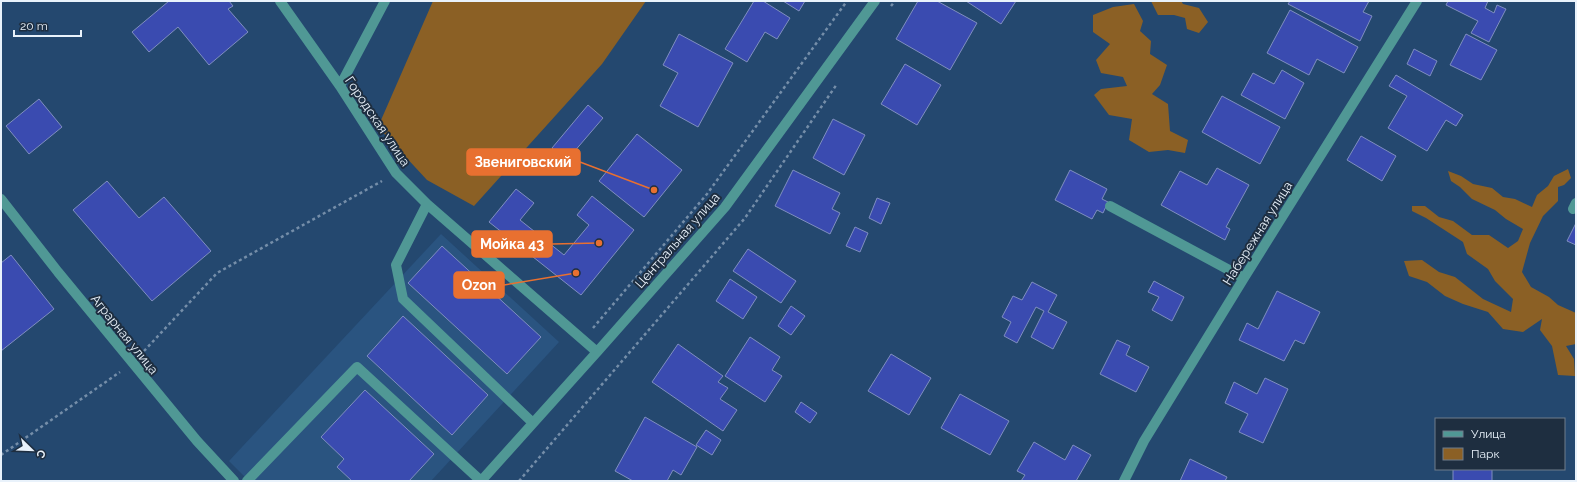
<svg xmlns="http://www.w3.org/2000/svg" width="1577" height="482" font-family="Raleway,sans-serif">
<style>
.built{fill:#2a5480}
.green{fill:#8b6025}
.building{fill:#3a4bb0;stroke:#7f8ec0}
.lines{fill:none;stroke-linecap:round;stroke-linejoin:round}
.path{stroke:#758ea9;stroke-width:2.5;stroke-dasharray:3 3;stroke-linecap:butt}
.minor{stroke:#509895;stroke-width:10}
.labels{text-anchor:middle;stroke-width:4;stroke-linejoin:round;paint-order:stroke}
.street-label{font-size:13px;fill:#e9f2fb;stroke:#1e2e40}
.leader{fill:none;stroke:#e87030;stroke-width:1.5}
.callout-dot{fill:#e87030;stroke:#1e2e40;stroke-width:1.5}
.callout{fill:#e87030;stroke:#e87030;stroke-width:1.5}
.callout-label{font-size:14px;text-anchor:middle;font-weight:bold;fill:#fff}
</style>
<rect width="100%" height="100%" fill="#24486f"/>
<path class="built" d="M 441,234 L 559,342 L 431,481 L 249,481 L 229,461 Z"/>
<path class="green" d="M 433,1 L 646,1 L 602,64 L 474,206 L 427,180 L 378,127 Z
M 1151,1 L 1181,1 L 1183,4 L 1199,8 L 1208,22 L 1199,33 L 1187,29 L 1185,18 L 1174,15 L 1158,15 Z
M 1134,4 L 1143,21 L 1140,31 L 1151,41 L 1150,54 L 1167,65 L 1160,85 L 1152,94 L 1168,104 L 1170,131 L 1188,140 L 1185,153 L 1168,150 L 1149,152 L 1129,140 L 1132,119 L 1109,115 L 1094,95 L 1101,89 L 1127,86 L 1123,77 L 1101,73 L 1096,60 L 1110,44 L 1093,32 L 1093,15 L 1113,7 Z
M 1568,169 L 1571,178 L 1564,185 L 1558,187 L 1558,201 L 1543,216 L 1530,243 L 1522,272 L 1531,287 L 1549,297 L 1558,305 L 1576,313 L 1576,344 L 1566,346 L 1574,359 L 1575,376 L 1558,375 L 1552,346 L 1540,330 L 1542,319 L 1523,332 L 1503,329 L 1488,312 L 1463,304 L 1445,296 L 1427,282 L 1409,276 L 1404,261 L 1422,260 L 1439,272 L 1455,277 L 1483,299 L 1511,312 L 1513,299 L 1495,281 L 1488,269 L 1467,254 L 1463,242 L 1426,218 L 1412,211 L 1412,206 L 1425,206 L 1439,217 L 1453,221 L 1472,235 L 1489,235 L 1508,248 L 1518,241 L 1523,229 L 1506,219 L 1495,210 L 1472,199 L 1460,187 L 1451,181 L 1448,171 L 1461,176 L 1473,184 L 1492,188 L 1503,197 L 1515,199 L 1532,207 L 1537,195 L 1548,186 L 1554,176 Z"/>
<path class="building" d="M 169,1 L 229,1 L 233,6 L 228,9 L 248,32 L 209,65 L 178,27 L 149,52 L 132,32 Z
M 754,1 L 763,1 L 790,18 L 777,39 L 765,32 L 747,62 L 725,49 Z
M 783,1 L 805,1 L 799,11 Z
M 918,1 L 937,1 L 977,23 L 950,70 L 896,39 Z
M 966,1 L 1016,1 L 1001,24 Z
M 1290,1 L 1369,1 L 1363,12 L 1372,16 L 1360,41 L 1288,4 Z
M 1448,1 L 1488,1 L 1485,8 L 1494,13 L 1497,5 L 1506,9 L 1489,42 L 1471,33 L 1478,21 L 1446,5 Z
M 1290,10 L 1358,47 L 1344,73 L 1317,59 L 1309,75 L 1267,53 Z
M 679,34 L 733,63 L 698,127 L 660,106 L 678,73 L 663,65 Z
M 1466,34 L 1497,50 L 1481,80 L 1450,65 Z
M 1414,49 L 1437,61 L 1430,76 L 1407,64 Z
M 905,64 L 941,85 L 917,125 L 881,104 Z
M 1282,70 L 1304,83 L 1285,119 L 1241,95 L 1253,73 L 1274,84 Z
M 1396,75 L 1463,115 L 1456,126 L 1446,120 L 1427,151 L 1388,128 L 1407,96 L 1389,86 Z
M 1222,96 L 1280,127 L 1260,164 L 1202,132 Z
M 39,99 L 62,127 L 29,154 L 6,126 Z
M 588,105 L 603,118 L 567,160 L 552,148 Z
M 833,119 L 865,135 L 844,175 L 813,158 Z
M 637,134 L 682,170 L 644,217 L 599,181 Z
M 1361,136 L 1396,156 L 1382,181 L 1347,160 Z
M 1217,168 L 1249,185 L 1226,227 L 1230,229 L 1225,240 L 1161,205 L 1180,171 L 1207,185 Z
M 793,170 L 840,193 L 832,209 L 840,213 L 830,234 L 775,206 Z
M 1070,170 L 1107,189 L 1102,199 L 1108,202 L 1103,213 L 1097,210 L 1092,219 L 1055,200 Z
M 107,181 L 139,218 L 164,197 L 211,251 L 152,301 L 73,210 Z
M 516,189 L 534,203 L 520,220 L 564,255 L 589,225 L 577,215 L 592,196 L 634,230 L 581,295 L 489,222 Z
M 877,198 L 890,203 L 881,224 L 869,218 Z
M 1576,223 L 1576,245 L 1567,241 Z
M 855,227 L 868,233 L 860,252 L 846,246 Z
M 442,246 L 541,337 L 507,374 L 408,283 Z
M 748,249 L 796,281 L 781,303 L 733,271 Z
M 11,255 L 54,309 L 1,351 L 1,263 Z
M 730,279 L 757,297 L 743,319 L 716,301 Z
M 1154,281 L 1184,297 L 1172,321 L 1152,310 L 1159,297 L 1148,292 Z
M 1032,282 L 1057,295 L 1048,312 L 1067,322 L 1053,349 L 1031,337 L 1044,311 L 1036,307 L 1017,343 L 1004,336 L 1011,322 L 1002,317 L 1013,296 L 1022,300 Z
M 1277,291 L 1320,312 L 1304,344 L 1295,340 L 1284,361 L 1239,340 L 1247,323 L 1258,329 Z
M 791,306 L 805,316 L 791,335 L 778,326 Z
M 403,316 L 488,395 L 452,435 L 367,356 Z
M 750,337 L 780,357 L 772,370 L 782,376 L 765,402 L 725,376 Z
M 1117,340 L 1130,346 L 1126,355 L 1149,367 L 1136,392 L 1100,374 Z
M 678,344 L 723,376 L 718,382 L 728,388 L 720,399 L 737,410 L 723,431 L 652,382 Z
M 891,354 L 931,378 L 909,415 L 868,391 Z
M 1265,378 L 1288,389 L 1263,443 L 1239,432 L 1248,414 L 1225,403 L 1234,382 L 1257,394 Z
M 365,390 L 434,454 L 409,481 L 352,481 L 337,467 L 344,459 L 321,437 Z
M 960,394 L 1009,421 L 990,455 L 941,428 Z
M 801,402 L 817,413 L 810,423 L 795,412 Z
M 645,417 L 697,447 L 681,475 L 673,470 L 667,481 L 633,481 L 615,471 Z
M 706,430 L 721,440 L 712,455 L 696,445 Z
M 1034,442 L 1065,460 L 1073,445 L 1091,455 L 1076,481 L 1021,481 L 1025,475 L 1017,471 Z
M 1190,459 L 1227,477 L 1225,481 L 1180,481 Z
M 1453,469 L 1492,469 L 1492,481 L 1453,481 Z"/>
<g class="lines">
<path class="path" d="M 891,6 L 895,1
M 593,328 L 707,194 L 847,1
M 144,351 L 217,273 L 382,181
M 1,455 L 120,372
M 519,481 L 745,218 L 837,84"/>
<path class="minor" d="M 280,1 L 340,86 L 396,173 L 427,204 L 597,352
M 340,86 L 385,1
M 1,199 L 58,272 L 197,441 L 234,481
M 427,204 L 396,265 L 403,299 L 533,423
M 1110,206 L 1244,278
M 1573,209 L 1576,203
M 247,481 L 357,367 L 481,481
M 481,481 L 597,352 L 725,207 L 875,1
M 1124,481 L 1144,441 L 1244,278 L 1417,1"/>
</g>
<g class="labels">
<g class="street-label">
<text transform="translate(378 121) rotate(56)" y="5">Городская улица</text>
<text transform="translate(1257 233) rotate(-58)" y="5">Набережная улица</text>
<text transform="translate(677 240) rotate(-49)" y="5">Центральная улица</text>
<text transform="translate(125 334) rotate(51)" y="5">Аграрная улица</text>
</g>
</g>
<path class="leader" d="M654 190L580 162M599 243L552 244M576 273L504 285"/>
<g class="callout-dot">
<circle cx="654" cy="190" r="4"/>
<circle cx="599" cy="243" r="4"/>
<circle cx="576" cy="273" r="4"/>
</g>
<g class="callout">
<rect x="467" y="149" width="113" height="26" rx="4"/>
<rect x="472" y="231" width="80" height="26" rx="4"/>
<rect x="454" y="272" width="50" height="26" rx="4"/>
</g>
<g class="callout-label">
<text x="523" y="167">Звениговский</text>
<text x="512" y="249">Мойка 43</text>
<text x="479" y="290">Ozon</text>
</g>
<rect width="1577" height="482" fill="none" stroke="#e9f2fb" stroke-width="4"/>
<rect x="1435" y="418" width="130" height="52" fill="#1e2e40" stroke="#6f7c8b"/>
<rect x="1443" y="431" width="20" height="6" fill="#509895" stroke="#6f7c8b"/>
<text x="1471" y="438" font-size="12" fill="#e9f2fb">Улица</text>
<rect x="1443" y="448" width="20" height="12" fill="#8b6025" stroke="#6f7c8b"/>
<text x="1471" y="458" font-size="12" fill="#e9f2fb">Парк</text>
<g transform="translate(32 450) rotate(113)" stroke="#1e2e40" stroke-width="3" paint-order="stroke">
<path d="M0-3L7 15L0 10L-7 15Z" fill="#e9f2fb"/>
<text y="-6" font-size="11" font-weight="bold" text-anchor="middle" fill="#e9f2fb">С</text>
</g>
<path d="M14 30v6h67v-6" fill="none" stroke="#e9f2fb" stroke-width="2"/>
<text x="20" y="30" font-size="12" fill="#e9f2fb" stroke="#1e2e40" stroke-width="3" paint-order="stroke">20 m</text>
</svg>
